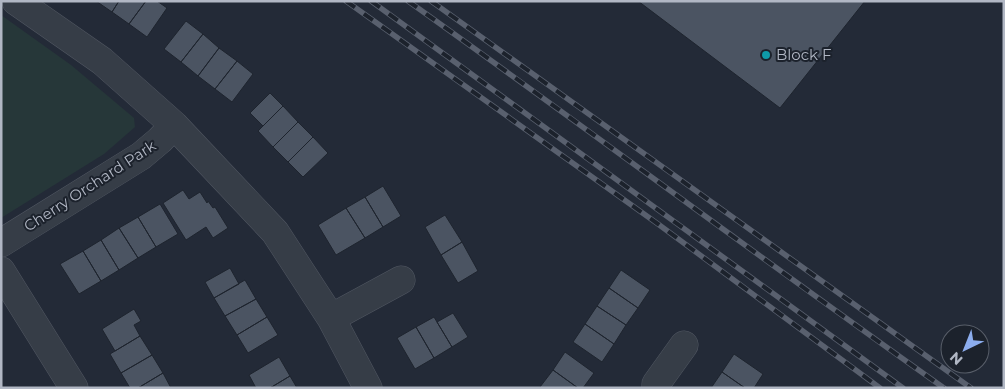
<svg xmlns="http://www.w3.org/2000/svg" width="1005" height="389" font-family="Montserrat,sans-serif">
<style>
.green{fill:#263739}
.building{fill:#4b5462;stroke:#1e242e}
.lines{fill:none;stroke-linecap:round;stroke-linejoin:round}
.minor-casing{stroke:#515762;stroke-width:29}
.minor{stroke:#363d47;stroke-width:28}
.rail-casing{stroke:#59606e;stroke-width:5.5}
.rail{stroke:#1c222c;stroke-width:4;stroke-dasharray:11;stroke-linecap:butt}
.culture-dot{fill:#0f9aa8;stroke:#1c222c;stroke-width:2}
.labels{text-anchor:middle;stroke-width:4;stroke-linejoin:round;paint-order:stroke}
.poi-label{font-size:15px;fill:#b1b7c4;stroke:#1c222c;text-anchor:start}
.street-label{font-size:15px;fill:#b1b7c4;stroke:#1c222c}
</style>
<rect width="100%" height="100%" fill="#232a37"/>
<path class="green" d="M 1,15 L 71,65 L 134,118 L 135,127 L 104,154 L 1,218 Z"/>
<path class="building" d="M 96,1 L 119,1 L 112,12 Z
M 119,1 L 146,1 L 129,24 L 112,12 Z
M 146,1 L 157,1 L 167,8 L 147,37 L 129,24 Z
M 638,1 L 865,1 L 780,108 Z
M 186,21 L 203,34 L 181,62 L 164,49 Z
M 203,34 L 219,48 L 198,76 L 181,62 Z
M 219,48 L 237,61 L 215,89 L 198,76 Z
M 237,61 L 253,74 L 232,102 L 215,89 Z
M 270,93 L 283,106 L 263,126 L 250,113 Z
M 283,106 L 298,122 L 273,147 L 258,131 Z
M 298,122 L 313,137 L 288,162 L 273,147 Z
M 313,137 L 328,153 L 303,177 L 288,162 Z
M 383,186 L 401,216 L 383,227 L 365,197 Z
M 183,190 L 189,199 L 200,192 L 207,203 L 208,201 L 213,208 L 215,207 L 228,228 L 213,238 L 206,227 L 186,240 L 163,203 Z
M 365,197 L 383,227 L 365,238 L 346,208 Z
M 160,204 L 178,234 L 156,247 L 138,217 Z
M 346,208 L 365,238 L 336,255 L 318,225 Z
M 445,215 L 462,242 L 441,255 L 425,227 Z
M 138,217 L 156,247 L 138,258 L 119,228 Z
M 119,228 L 138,258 L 119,270 L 101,240 Z
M 101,240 L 119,270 L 101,281 L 83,251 Z
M 462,242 L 478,271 L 458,283 L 441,255 Z
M 83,251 L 101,281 L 79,294 L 60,264 Z
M 230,268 L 239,284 L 214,298 L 205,282 Z
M 621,270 L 650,290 L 638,308 L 609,288 Z
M 245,280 L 256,299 L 225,316 L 214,298 Z
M 609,288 L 638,308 L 626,325 L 597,306 Z
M 256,299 L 267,317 L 237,335 L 225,316 Z
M 597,306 L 626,325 L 614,344 L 585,324 Z
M 134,309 L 141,321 L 134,325 L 140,336 L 115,351 L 102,329 Z
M 453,313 L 468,337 L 452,347 L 437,322 Z
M 267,317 L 278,335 L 248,353 L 237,335 Z
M 434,317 L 452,347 L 434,358 L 416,327 Z
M 585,324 L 614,344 L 602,362 L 573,342 Z
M 416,327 L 434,358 L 415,369 L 397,338 Z
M 140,336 L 152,355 L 121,373 L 110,354 Z
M 565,352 L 594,373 L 583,388 L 578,388 L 553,370 Z
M 734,354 L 763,374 L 754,388 L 745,388 L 722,372 Z
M 152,355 L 163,373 L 138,388 L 130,388 L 121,373 Z
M 279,357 L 290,376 L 270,388 L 256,388 L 249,375 Z
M 553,370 L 578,388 L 541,388 L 540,387 Z
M 722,372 L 745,388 L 711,388 Z
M 163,373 L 171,388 L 138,388 Z
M 290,376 L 297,388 L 270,388 Z"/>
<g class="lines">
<defs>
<path id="minor" d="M 16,1 L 102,61 L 174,125 L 275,232 L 331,318 L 368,388
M 1,243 L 141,156 L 160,140 L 174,125
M 1,271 L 74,388
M 331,318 L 401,280
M 656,388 L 656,384 L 684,345"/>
</defs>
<use href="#minor" class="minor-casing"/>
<use href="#minor" class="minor"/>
<defs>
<path id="rail" d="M 346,1 L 658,224 L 880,388
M 371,1 L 903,388
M 408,1 C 588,129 764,261 944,388
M 431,1 L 971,388"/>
</defs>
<use href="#rail" class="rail-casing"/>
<use href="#rail" class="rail"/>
</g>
<circle class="culture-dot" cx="766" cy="55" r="5"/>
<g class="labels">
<g class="poi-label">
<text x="776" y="60">Block F</text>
</g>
<g class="street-label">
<text transform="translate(90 186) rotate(-33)" y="5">Cherry Orchard Park</text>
</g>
</g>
<rect width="1005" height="389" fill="none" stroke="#b1b7c4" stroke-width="5"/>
<g transform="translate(965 349) rotate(223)"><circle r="24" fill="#1c222c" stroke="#585e69"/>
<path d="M0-4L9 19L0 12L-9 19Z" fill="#8cadee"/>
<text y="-8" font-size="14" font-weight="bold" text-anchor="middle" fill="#b1b7c4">N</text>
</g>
</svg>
